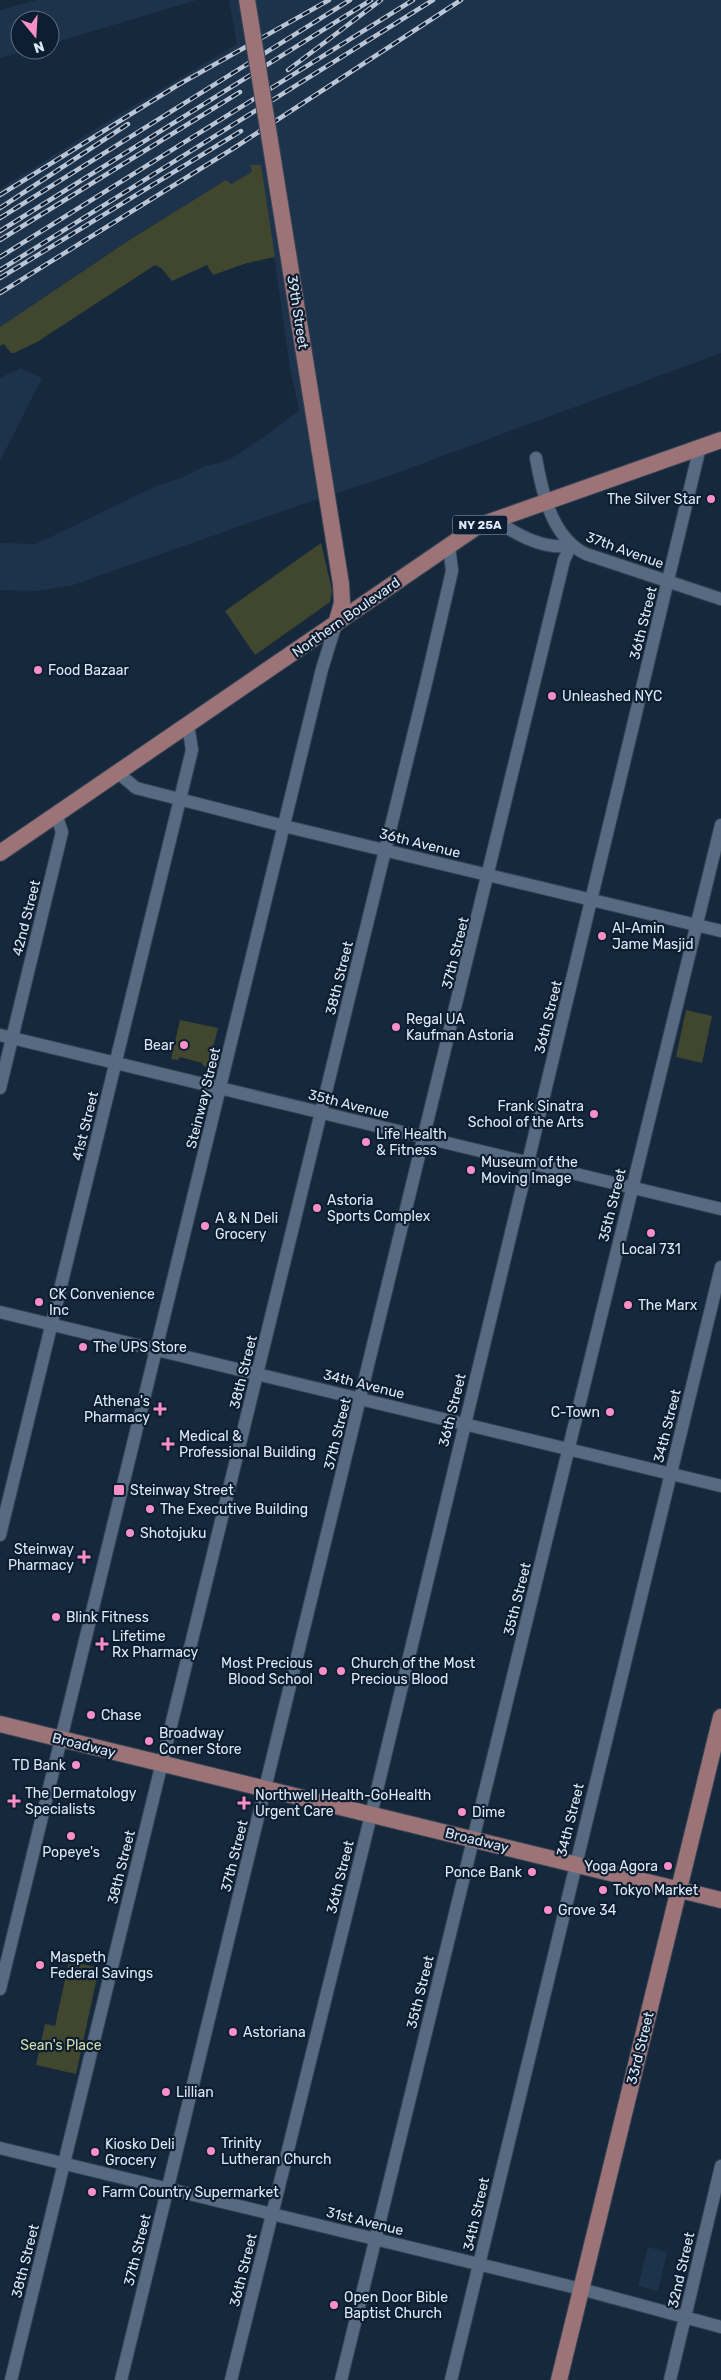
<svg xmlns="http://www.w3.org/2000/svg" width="721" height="2380" font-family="Rubik,sans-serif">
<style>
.built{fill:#1d334c}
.green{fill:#41472e}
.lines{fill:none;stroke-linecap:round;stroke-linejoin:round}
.minor-casing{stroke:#374456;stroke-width:14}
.major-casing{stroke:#374456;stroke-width:18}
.minor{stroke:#566b82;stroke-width:12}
.major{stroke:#9c7477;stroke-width:16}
.rail-casing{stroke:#b9c5d5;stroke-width:4.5}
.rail{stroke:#0d1e32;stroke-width:2.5;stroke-dasharray:8;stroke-linecap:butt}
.major-bridge-casing{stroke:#374456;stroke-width:18;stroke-linecap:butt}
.major-bridge{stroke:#9c7477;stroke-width:16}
.poi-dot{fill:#fa8fc7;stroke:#0d1e32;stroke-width:2}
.labels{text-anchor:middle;stroke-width:4.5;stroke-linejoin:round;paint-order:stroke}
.shield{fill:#0d1e32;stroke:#9facbc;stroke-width:1}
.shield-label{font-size:12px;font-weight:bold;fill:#dee9f7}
.street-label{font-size:14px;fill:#dee9f7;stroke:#0d1e32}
.poi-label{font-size:14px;fill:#dee9f7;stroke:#0d1e32;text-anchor:start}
.park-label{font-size:14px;fill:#d4dfaa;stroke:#0d1e32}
</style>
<rect width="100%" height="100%" fill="#16283c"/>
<path class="built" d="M 37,0 L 197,0 L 50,44 L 50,20 L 20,20 L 20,50 L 28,50 L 0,58 L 0,10 Z
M 229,0 L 721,0 L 721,353 L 386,477 L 303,504 L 73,585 L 37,591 L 0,590 L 0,543 L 36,544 L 156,486 L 181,478 L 205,466 L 227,461 L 264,437 L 299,410 L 290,368 L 261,165 L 251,165 L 252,172 L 231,184 L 226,180 L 131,239 L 0,327 L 0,189 L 108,121 L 237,44 Z
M 21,368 L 42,378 L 0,461 L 0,378 Z
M 648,2247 L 667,2252 L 658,2291 L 638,2286 Z"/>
<path class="green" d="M 250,165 L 261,165 L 275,257 L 247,263 L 213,275 L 207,265 L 172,281 L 162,269 L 155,265 L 37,342 L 14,353 L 11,353 L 4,344 L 0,346 L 0,327 L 131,239 L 226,180 L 231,184 L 252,172 Z
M 321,543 L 332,590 L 330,602 L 255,655 L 225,611 Z
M 686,1010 L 712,1016 L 702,1063 L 676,1057 Z
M 180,1020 L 218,1028 L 208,1067 L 203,1066 L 202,1063 L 180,1057 L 178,1060 L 171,1059 Z
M 69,1961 L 99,1968 L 76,2074 L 36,2065 L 45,2024 L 55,2026 Z"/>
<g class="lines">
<defs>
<path id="minor" d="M 536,458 C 542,492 552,538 586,554 L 721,599
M 494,519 C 515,534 544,551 571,545
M 117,772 L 136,788 L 284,826 L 721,931
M 0,1035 L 721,1209
M 0,1088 L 62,832 L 56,814
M 0,1312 L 721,1486
M 0,1535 L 192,750 L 188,724
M 0,1989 L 322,669 L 336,624
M 0,2148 L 581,2289 L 721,2327
M 11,2380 L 426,683 L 452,571 L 449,545
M 121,2380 L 564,560 L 571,545
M 231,2380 L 371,1815 L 700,447
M 341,2380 L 721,825
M 451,2380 L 721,1267
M 670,2380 L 721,2166"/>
<path id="major" d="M 270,141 L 341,584 L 342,603 L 336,624
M 0,853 L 478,526 L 721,440
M 0,1724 L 721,1900
M 559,2380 L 721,1717"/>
</defs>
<use href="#minor" class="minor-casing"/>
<use href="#major" class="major-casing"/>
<use href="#minor" class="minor"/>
<use href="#major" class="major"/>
<defs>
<path id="rail" d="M 288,70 L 381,0
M 0,195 L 178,85 L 329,0
M 0,208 L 128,124
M 0,218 L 350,0
M 0,231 L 371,0
M 0,240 L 240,92
M 0,257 L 413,0
M 0,270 L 433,0
M 0,278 L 241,131
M 0,293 L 234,148 L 461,0"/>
</defs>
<use href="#rail" class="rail-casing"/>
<use href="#rail" class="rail"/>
<defs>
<path id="major-bridge" d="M 247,0 L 270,141"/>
</defs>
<use href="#major-bridge" class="major-bridge-casing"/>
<use href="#major-bridge" class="major-bridge"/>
</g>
<g class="poi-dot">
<circle cx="711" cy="499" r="5"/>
<circle cx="38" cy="670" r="5"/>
<circle cx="552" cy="696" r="5"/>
<circle cx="602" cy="936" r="5"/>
<circle cx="396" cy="1027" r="5"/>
<circle cx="184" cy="1045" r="5"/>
<circle cx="594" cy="1114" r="5"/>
<circle cx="366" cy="1142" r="5"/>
<circle cx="471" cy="1170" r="5"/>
<circle cx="317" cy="1208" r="5"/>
<circle cx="205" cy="1226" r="5"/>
<circle cx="651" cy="1233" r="5"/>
<circle cx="39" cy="1302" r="5"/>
<circle cx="628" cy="1305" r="5"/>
<circle cx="83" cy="1347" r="5"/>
<path d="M157.5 1401.5h5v5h5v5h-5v5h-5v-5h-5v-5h5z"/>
<circle cx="610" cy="1412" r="5"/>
<path d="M165.5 1436.5h5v5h5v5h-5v5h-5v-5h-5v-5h5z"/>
<rect x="113" y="1484" width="12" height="12" rx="2.5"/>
<circle cx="150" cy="1509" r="5"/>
<circle cx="130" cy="1533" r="5"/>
<path d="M81.5 1549.5h5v5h5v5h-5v5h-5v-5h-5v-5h5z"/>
<circle cx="56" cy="1617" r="5"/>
<path d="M99.5 1636.5h5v5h5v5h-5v5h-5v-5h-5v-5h5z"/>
<circle cx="323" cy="1671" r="5"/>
<circle cx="341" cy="1671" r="5"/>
<circle cx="91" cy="1715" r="5"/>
<circle cx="149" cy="1741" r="5"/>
<circle cx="76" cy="1765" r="5"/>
<path d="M11.5 1793.5h5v5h5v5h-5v5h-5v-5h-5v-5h5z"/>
<path d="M241.5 1795.5h5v5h5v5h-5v5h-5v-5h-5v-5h5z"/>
<circle cx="462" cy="1812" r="5"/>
<circle cx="71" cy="1836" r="5"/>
<circle cx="668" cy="1866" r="5"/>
<circle cx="532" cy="1872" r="5"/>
<circle cx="603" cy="1890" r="5"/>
<circle cx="548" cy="1910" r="5"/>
<circle cx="40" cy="1965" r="5"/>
<circle cx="233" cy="2032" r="5"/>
<circle cx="166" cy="2092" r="5"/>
<circle cx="211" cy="2151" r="5"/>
<circle cx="95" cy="2152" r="5"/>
<circle cx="92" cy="2192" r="5"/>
<circle cx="334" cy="2305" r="5"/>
</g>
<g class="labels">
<rect class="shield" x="452.5" y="515.5" width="55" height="19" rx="4"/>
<g class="shield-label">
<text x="480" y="529">NY 25A</text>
</g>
<g class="street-label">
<text transform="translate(298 312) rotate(81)" y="5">39th Street</text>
<text transform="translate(625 550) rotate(20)" y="5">37th Avenue</text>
<text transform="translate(346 617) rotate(-35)" y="5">Northern Boulevard</text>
<text transform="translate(643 623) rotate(-76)" y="5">36th Street</text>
<text transform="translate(420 843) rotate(14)" y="5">36th Avenue</text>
<text transform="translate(26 918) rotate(-76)" y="5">42nd Street</text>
<text transform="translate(455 953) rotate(-76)" y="5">37th Street</text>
<text transform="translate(339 978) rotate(-76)" y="5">38th Street</text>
<text transform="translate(548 1017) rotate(-76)" y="5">36th Street</text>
<text transform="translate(203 1098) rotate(-76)" y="5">Steinway Street</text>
<text transform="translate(349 1104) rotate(14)" y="5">35th Avenue</text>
<text transform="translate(85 1126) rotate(-76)" y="5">41st Street</text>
<text transform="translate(612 1205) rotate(-76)" y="5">35th Street</text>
<text transform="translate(243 1372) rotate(-76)" y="5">38th Street</text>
<text transform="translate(364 1384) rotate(14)" y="5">34th Avenue</text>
<text transform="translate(452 1410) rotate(-76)" y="5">36th Street</text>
<text transform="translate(667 1426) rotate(-76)" y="5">34th Street</text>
<text transform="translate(337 1434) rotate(-76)" y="5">37th Street</text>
<text transform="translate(517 1599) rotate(-76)" y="5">35th Street</text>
<text transform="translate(84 1745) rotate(14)" y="5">Broadway</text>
<text transform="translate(570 1820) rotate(-76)" y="5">34th Street</text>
<text transform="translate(477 1840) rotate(14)" y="5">Broadway</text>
<text transform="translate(234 1856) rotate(-76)" y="5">37th Street</text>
<text transform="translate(121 1867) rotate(-76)" y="5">38th Street</text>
<text transform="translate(340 1877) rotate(-76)" y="5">36th Street</text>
<text transform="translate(420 1992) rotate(-76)" y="5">35th Street</text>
<text transform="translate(640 2048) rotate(-76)" y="5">33rd Street</text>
<text transform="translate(476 2214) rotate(-77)" y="5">34th Street</text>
<text transform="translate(365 2221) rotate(14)" y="5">31st Avenue</text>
<text transform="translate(137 2250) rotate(-76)" y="5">37th Street</text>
<text transform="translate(25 2261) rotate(-76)" y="5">38th Street</text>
<text transform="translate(243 2270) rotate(-76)" y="5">36th Street</text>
<text transform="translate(681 2270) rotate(-77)" y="5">32nd Street</text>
</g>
<g class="poi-label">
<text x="701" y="504" text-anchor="end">The Silver Star</text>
<text x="48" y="675">Food Bazaar</text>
<text x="562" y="701">Unleashed NYC</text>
<text x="612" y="933">Al-Amin<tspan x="612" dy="16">Jame Masjid</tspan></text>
<text x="406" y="1024">Regal UA<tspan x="406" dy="16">Kaufman Astoria</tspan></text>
<text x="174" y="1050" text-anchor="end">Bear</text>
<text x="584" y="1111" text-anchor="end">Frank Sinatra<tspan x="584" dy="16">School of the Arts</tspan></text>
<text x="376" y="1139">Life Health<tspan x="376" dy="16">&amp; Fitness</tspan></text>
<text x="481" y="1167">Museum of the<tspan x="481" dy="16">Moving Image</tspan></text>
<text x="327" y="1205">Astoria<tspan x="327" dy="16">Sports Complex</tspan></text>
<text x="215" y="1223">A &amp; N Deli<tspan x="215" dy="16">Grocery</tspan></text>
<text x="651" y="1254" text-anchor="middle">Local 731</text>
<text x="49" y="1299">CK Convenience<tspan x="49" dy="16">Inc</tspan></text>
<text x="638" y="1310">The Marx</text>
<text x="93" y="1352">The UPS Store</text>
<text x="150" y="1406" text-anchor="end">Athena's<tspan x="150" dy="16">Pharmacy</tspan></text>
<text x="600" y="1417" text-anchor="end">C-Town</text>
<text x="179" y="1441">Medical &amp;<tspan x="179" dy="16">Professional Building</tspan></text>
<text x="130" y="1495">Steinway Street</text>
<text x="160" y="1514">The Executive Building</text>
<text x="140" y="1538">Shotojuku</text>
<text x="74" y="1554" text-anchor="end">Steinway<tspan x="74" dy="16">Pharmacy</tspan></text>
<text x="66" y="1622">Blink Fitness</text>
<text x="112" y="1641">Lifetime<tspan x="112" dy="16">Rx Pharmacy</tspan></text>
<text x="313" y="1668" text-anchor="end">Most Precious<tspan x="313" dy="16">Blood School</tspan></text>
<text x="351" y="1668">Church of the Most<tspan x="351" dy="16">Precious Blood</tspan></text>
<text x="101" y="1720">Chase</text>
<text x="159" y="1738">Broadway<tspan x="159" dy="16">Corner Store</tspan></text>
<text x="66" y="1770" text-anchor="end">TD Bank</text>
<text x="25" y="1798">The Dermatology<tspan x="25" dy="16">Specialists</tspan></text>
<text x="255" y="1800">Northwell Health-GoHealth<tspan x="255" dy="16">Urgent Care</tspan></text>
<text x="472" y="1817">Dime</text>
<text x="71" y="1857" text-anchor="middle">Popeye's</text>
<text x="658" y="1871" text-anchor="end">Yoga Agora</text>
<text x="522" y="1877" text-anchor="end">Ponce Bank</text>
<text x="613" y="1895">Tokyo Market</text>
<text x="558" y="1915">Grove 34</text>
<text x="50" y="1962">Maspeth<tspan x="50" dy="16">Federal Savings</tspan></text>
<text x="243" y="2037">Astoriana</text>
<text x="176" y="2097">Lillian</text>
<text x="221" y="2148">Trinity<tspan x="221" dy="16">Lutheran Church</tspan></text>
<text x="105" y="2149">Kiosko Deli<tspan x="105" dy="16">Grocery</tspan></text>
<text x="102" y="2197">Farm Country Supermarket</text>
<text x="344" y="2302">Open Door Bible<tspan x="344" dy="16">Baptist Church</tspan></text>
</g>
<g class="park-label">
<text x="61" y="2050">Sean's Place</text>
</g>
</g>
<g transform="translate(35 35) rotate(162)"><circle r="24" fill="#0d1e32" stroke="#616f81"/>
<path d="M0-4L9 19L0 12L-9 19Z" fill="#fa8fc7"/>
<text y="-8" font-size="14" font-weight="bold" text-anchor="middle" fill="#dee9f7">N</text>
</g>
</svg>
